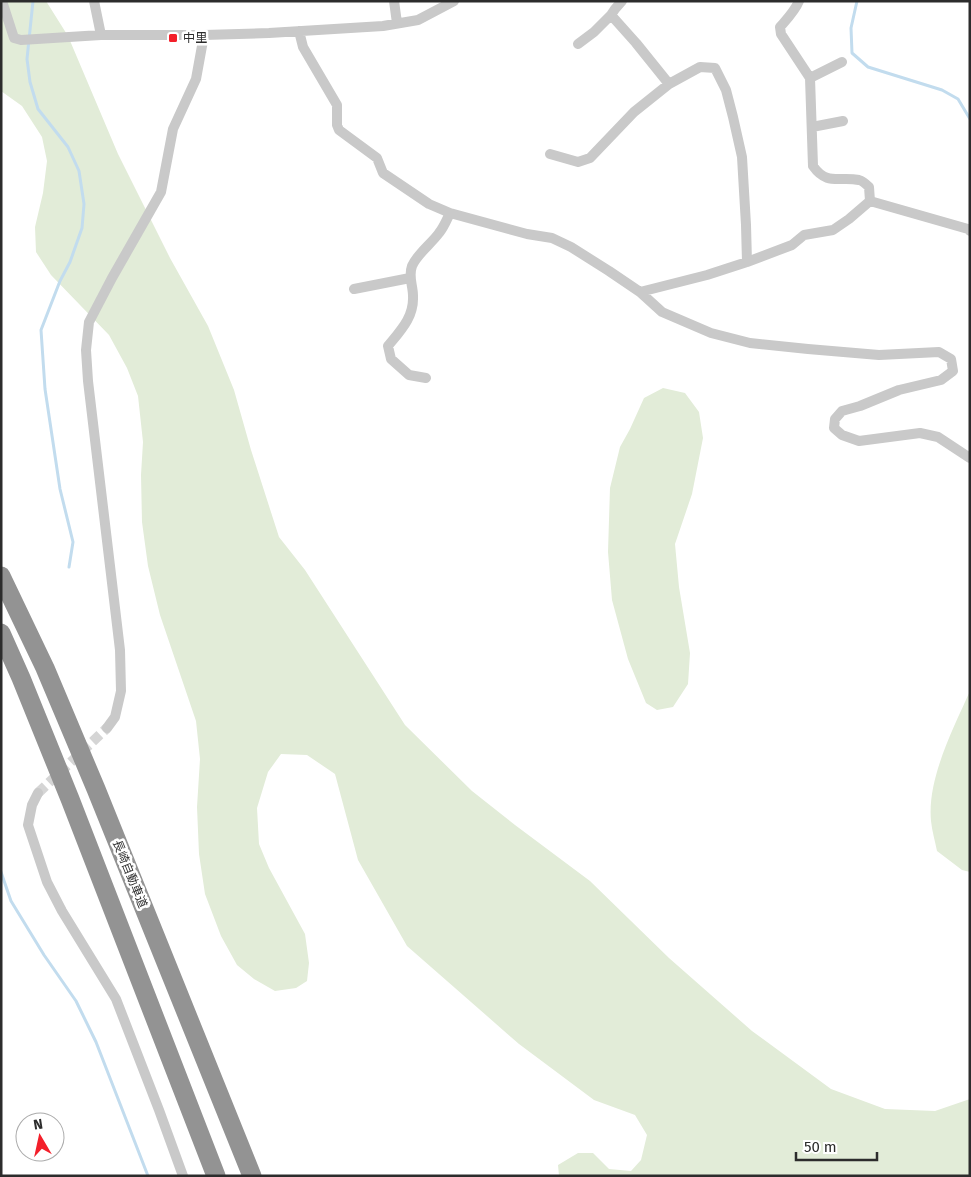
<svg xmlns="http://www.w3.org/2000/svg" width="971" height="1177" font-family="'Fira Sans','Noto Sans JP',sans-serif">
<style>
.green{fill:#e2ecd8}
.lines{fill:none;stroke-linecap:round;stroke-linejoin:round}
.stream{stroke:#c2dcee;stroke-width:3}
.street-tunnel{stroke:#d5d5d5;stroke-width:10;stroke-dasharray:10 5;stroke-linecap:butt}
.street{stroke:#c9c9c9;stroke-width:10}
.highway{stroke:#939393;stroke-width:19}
.poi-dot{fill:#f31f2a;stroke:#fff;stroke-width:2}
.labels{text-anchor:middle;stroke-width:5;stroke-linejoin:round;paint-order:stroke}
.poi-label{font-size:12px;fill:#2c2c2c;stroke:#fff;text-anchor:start}
.street-label{font-size:12px;fill:#2c2c2c;stroke:#fff}
</style>
<rect width="100%" height="100%" fill="#fff"/>
<path class="green" d="M 1,1 L 46,1 L 68,36 L 118,154 L 170,258 L 208,326 L 234,390 L 251,450 L 279,537 L 305,570 L 405,725 L 472,791 L 515,825 L 590,881 L 669,958 L 752,1031 L 831,1089 L 885,1109 L 935,1111 L 970,1099 L 970,1176 L 559,1176 L 558,1165 L 578,1153 L 593,1153 L 609,1169 L 631,1171 L 641,1160 L 647,1135 L 635,1115 L 594,1100 L 519,1044 L 407,946 L 358,860 L 335,774 L 307,755 L 281,754 L 268,772 L 257,808 L 259,844 L 269,868 L 305,934 L 309,963 L 307,981 L 296,988 L 275,991 L 254,979 L 237,965 L 221,936 L 205,894 L 199,854 L 197,807 L 200,759 L 196,721 L 160,615 L 148,566 L 142,522 L 141,475 L 143,442 L 138,396 L 127,368 L 109,335 L 51,275 L 36,252 L 35,227 L 43,193 L 47,161 L 42,137 L 22,106 L 1,91 Z
M 663,388 L 685,393 L 699,412 L 703,438 L 692,494 L 675,544 L 679,587 L 690,653 L 688,684 L 673,707 L 657,710 L 646,703 L 628,659 L 612,600 L 608,552 L 610,488 L 620,447 L 630,429 L 644,398 Z
M 970,691 L 970,872 L 962,870 L 937,851 C 935,841 932,831 931,821 C 927,779 953,729 970,691 Z"/>
<g class="lines">
<path class="stream" d="M 33,1 L 27,59 L 30,82 L 38,109 L 68,147 L 79,171 L 84,204 L 82,228 L 70,262 L 60,281 L 41,330 L 45,389 L 60,489 L 73,542 L 69,567
M 857,1 L 851,28 L 852,53 L 868,67 L 942,90 L 958,99 L 970,119
M 1,872 L 11,901 L 44,955 L 76,1001 L 96,1042 L 148,1176"/>
<path class="street-tunnel" d="M 38,793 L 107,728"/>
<path class="street" d="M 2,1 L 14,38 L 21,40 L 101,35 L 204,35 L 269,33 L 383,26 L 418,20 L 454,1
M 94,1 L 101,35
M 394,1 L 397,23
M 622,1 L 615,9 L 611,15 L 636,43 L 669,84
M 799,1 C 795,11 787,19 780,27 L 781,34 L 810,78 L 813,166 C 827,186 839,176 859,180 C 863,181 866,184 869,187 L 870,201
M 299,31 L 303,47 L 337,105 L 337,125 L 339,130 L 377,158 L 383,173 L 429,204 L 450,213 L 527,234 L 552,238 L 571,247 L 609,271 L 640,292 L 662,312 L 711,333 L 750,343 L 808,349 L 879,355 L 939,352 L 951,359 L 953,371 L 941,380 L 899,390 L 860,406 L 842,411 L 835,419 L 834,428 L 842,435 L 859,441 L 920,433 L 938,437 L 970,458
M 578,44 L 594,32 L 611,15
M 810,78 L 842,62
M 812,127 L 843,121
M 550,154 L 578,162 L 590,158 L 634,112 L 669,84 L 700,67 L 715,68 L 726,90 L 733,117 L 742,157 L 746,225 L 747,262
M 870,201 L 968,229 L 970,231
M 354,289 L 410,278
M 640,292 L 707,275 L 747,262 L 792,245 L 804,235 L 833,230 L 849,219 L 870,201
M 426,378 L 409,375 L 391,359 L 388,346 C 401,330 414,317 413,296 C 413,285 408,277 412,266 C 417,254 432,243 439,233 C 444,227 447,219 450,213
M 107,728 L 115,717 L 121,691 L 120,650 L 88,381 L 86,350 L 89,322 L 112,278 L 161,192 L 173,129 L 196,79 L 204,35
M 38,793 L 32,805 L 28,825 L 47,882 L 62,911 L 116,999 L 159,1110 L 183,1176"/>
<path class="highway" d="M 1,576 L 45,668 L 96,789 L 252,1176
M 1,633 L 21,678 L 70,799 L 216,1176"/>
</g>
<rect class="poi-dot" x="168" y="33" width="10" height="10" rx="2.5"/>
<g class="labels">
<g class="poi-label">
<text x="183" y="42">中里</text>
</g>
<g class="street-label">
<text transform="translate(130 874) rotate(68)" y="4">長崎自動車道</text>
</g>
</g>
<rect width="971" height="1177" fill="none" stroke="#2c2c2c" stroke-width="5"/>
<g transform="translate(40 1137) rotate(351)"><circle r="24" fill="#ffffff" stroke="#ababab"/>
<path d="M0-4L9 19L0 12L-9 19Z" fill="#f31f2a"/>
<text y="-8" font-size="14" font-weight="bold" text-anchor="middle" fill="#2c2c2c">N</text>
</g>
<path d="M796 1152v8h81v-8" fill="none" stroke="#2c2c2c" stroke-width="2.5"/>
<text x="804" y="1152" font-size="15" fill="#2c2c2c" stroke="#ffffff" stroke-width="4" paint-order="stroke">50 m</text>
</svg>
